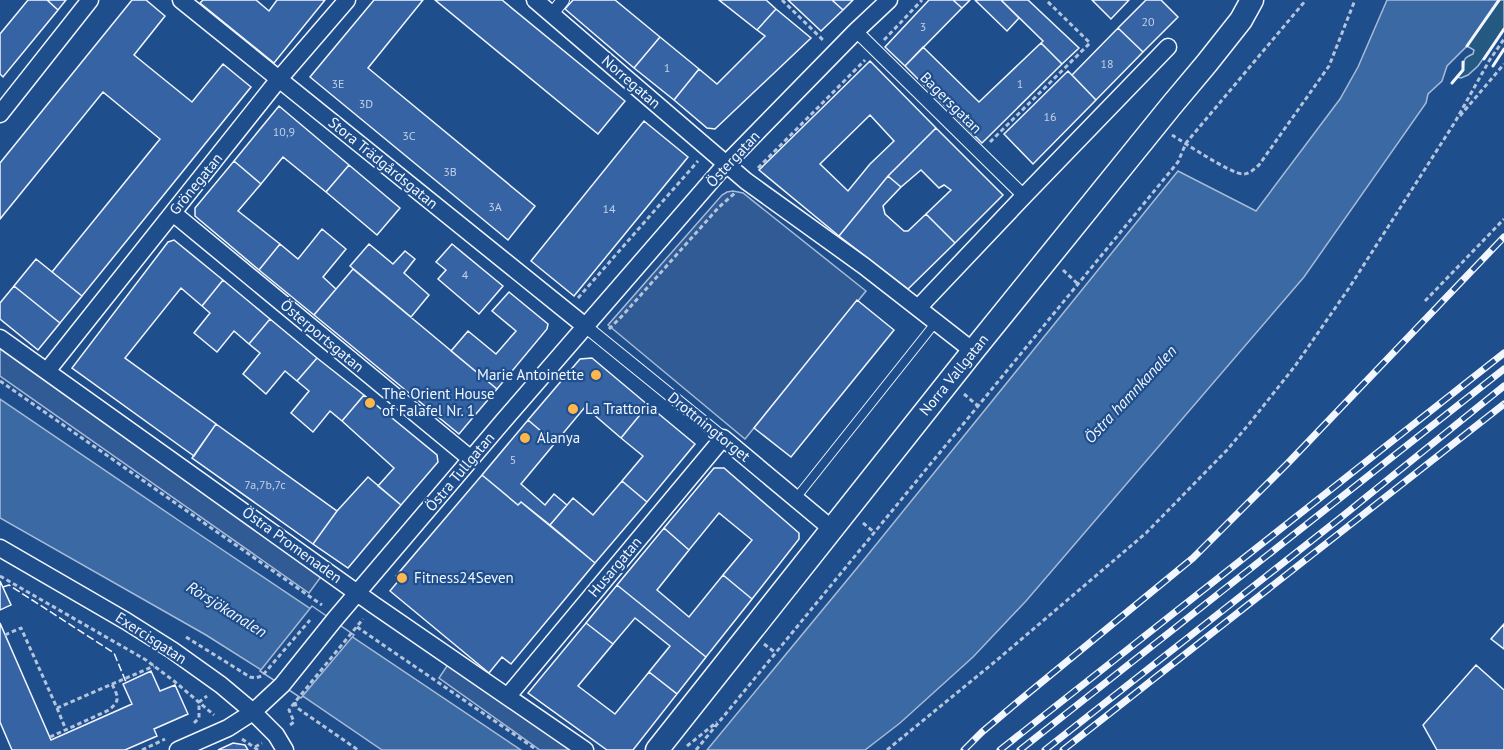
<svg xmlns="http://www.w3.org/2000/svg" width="1504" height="750" font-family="'PT Sans',sans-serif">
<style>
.green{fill:#245a82;stroke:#a8bbd7;stroke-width:1.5}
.parking{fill:#305b95;stroke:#a8bbd7;stroke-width:1.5}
.water{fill:#3b69a3;stroke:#a8bbd7;stroke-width:1.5}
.pier{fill:#1f4e8c;stroke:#a8bbd7;stroke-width:1.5}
.building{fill:#3563a3;stroke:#f2f6ff;stroke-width:1.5;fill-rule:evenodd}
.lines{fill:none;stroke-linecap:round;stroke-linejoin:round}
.service-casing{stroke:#f2f6ff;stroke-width:10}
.pedestrian-casing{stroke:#f2f6ff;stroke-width:14}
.minor-casing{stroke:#f2f6ff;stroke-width:19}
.secondary-casing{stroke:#f2f6ff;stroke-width:25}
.path{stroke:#b3c4dc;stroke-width:3;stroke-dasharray:4.5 3;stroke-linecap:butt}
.service{stroke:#1f4e8c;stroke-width:8}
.pedestrian{stroke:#1f4e8c;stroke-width:12}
.minor{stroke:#1f4e8c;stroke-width:16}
.secondary{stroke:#1f4e8c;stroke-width:22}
.rail-casing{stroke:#f2f6ff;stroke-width:7}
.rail{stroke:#1f4e8c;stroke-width:4.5;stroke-dasharray:14;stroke-linecap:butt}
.fence{stroke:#f2f6ff;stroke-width:1.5;stroke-dasharray:8 3;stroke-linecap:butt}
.wall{stroke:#f2f6ff;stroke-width:3}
.poi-dot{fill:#ffb74d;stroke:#1f4e8c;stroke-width:2}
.labels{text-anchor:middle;stroke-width:4.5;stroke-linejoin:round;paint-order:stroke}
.number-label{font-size:12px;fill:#c3d1e8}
.street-label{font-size:15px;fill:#f2f6ff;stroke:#1f4e8c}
.poi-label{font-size:15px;fill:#f2f6ff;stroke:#1f4e8c;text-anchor:start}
.water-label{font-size:16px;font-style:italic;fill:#f2f6ff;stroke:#1f4e8c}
</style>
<rect width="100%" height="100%" fill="#1f4e8c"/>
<path class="green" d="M 1500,0 L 1504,0 L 1504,29 L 1478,66 L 1468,75 L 1461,78 L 1457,77 L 1463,70 C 1464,60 1463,58 1473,54 L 1474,50 L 1467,46 Z"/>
<path class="parking" d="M 733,191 L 743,193 L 866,291 L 745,439 L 608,325 L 722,195 L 727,192 Z
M 0,347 L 323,574 L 309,593 L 0,376 Z
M 449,663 L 571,750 L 540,750 L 439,678 Z"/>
<path class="water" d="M 1387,0 L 1499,0 L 1467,46 L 1447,66 L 1442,81 L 1428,94 L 1426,103 L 1304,277 L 1026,601 L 973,657 L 900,723 L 865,750 L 707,750 L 862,562 L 1178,171 L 1256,211 L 1340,99 L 1358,67 Z
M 0,399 L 181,522 L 521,750 L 382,750 L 304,697 L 206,635 L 0,518 Z"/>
<path class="pier" d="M 312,606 L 354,635 L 301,698 L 260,671 Z"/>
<path class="building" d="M 28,0 L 47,0 L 58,10 L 3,77 L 0,74 L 0,34 Z
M 47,0 L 66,0 L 58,10 Z
M 132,0 L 146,0 L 165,16 L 134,55 L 192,102 L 223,64 L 251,87 L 82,296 L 52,272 L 160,139 L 103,92 L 0,219 L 0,163 Z
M 203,0 L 256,0 L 269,11 L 277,0 L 325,0 L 274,63 L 200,3 Z
M 374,0 L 423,0 L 368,68 L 535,206 L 508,240 L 310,77 Z
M 435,0 L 502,0 L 625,101 L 598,134 Z
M 573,0 L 615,0 L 660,37 L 634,68 L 565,9 Z
M 719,0 L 766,0 L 776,9 L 757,30 Z
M 788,0 L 832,0 L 843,10 L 821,31 Z
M 832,0 L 853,0 L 843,10 Z
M 929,0 L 953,0 L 962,8 L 905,66 L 885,47 Z
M 953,0 L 970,0 L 962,8 Z
M 975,0 L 1001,0 L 1019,18 L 1007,31 Z
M 1001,0 L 1028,0 L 1079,48 L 1062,64 L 1041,43 L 1043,41 Z
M 1092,0 L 1129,0 L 1111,19 Z
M 1146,0 L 1161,0 L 1178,17 L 1143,52 L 1118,28 Z
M 776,9 L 811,38 L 715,129 L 707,128 L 674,100 L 699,69 L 717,84 L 765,36 L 757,30 Z
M 1118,28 L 1143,52 L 1096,100 L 1072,75 Z
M 660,37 L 699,69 L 674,100 L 634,68 Z
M 1041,43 L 1062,64 L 982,143 L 905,66 L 923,47 L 979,102 Z
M 870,61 L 936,128 L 888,176 L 839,236 L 759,170 ZM 870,115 L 894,141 L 870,164 L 848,191 L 820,164 Z
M 1068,71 L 1096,100 L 1033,164 L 1004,134 Z
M 279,106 L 349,165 L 326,192 L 283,157 L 261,184 L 234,161 Z
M 644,121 L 688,157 L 574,296 L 531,261 Z
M 936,128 L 1003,195 L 955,243 L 926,214 L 951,190 L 944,185 L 939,188 L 921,170 L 901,187 L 888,176 Z
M 234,161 L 261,184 L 238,211 L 280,244 L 259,270 L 195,216 L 195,208 Z
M 349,165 L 400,208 L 377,235 L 326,192 Z
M 888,176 L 901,187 L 883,206 L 885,214 L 904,231 L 908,231 L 926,214 L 955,243 L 908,289 L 839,236 Z
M 322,229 L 346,249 L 323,277 L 336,289 L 314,315 L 259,270 L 280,244 L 298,259 Z
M 174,240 L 223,280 L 202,306 L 181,288 L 125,358 L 216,424 L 194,456 L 72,368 L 168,242 Z
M 369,244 L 393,264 L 405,251 L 415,259 L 404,273 L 429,295 L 411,317 L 350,266 Z
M 452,244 L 503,286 L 479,314 L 438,279 L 446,270 L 436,262 Z
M 36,259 L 82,296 L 60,323 L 14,286 Z
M 353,269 L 497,389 L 459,434 L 314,315 Z
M 223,280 L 270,319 L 249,344 L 234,331 L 217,352 L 194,333 L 210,313 L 202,306 Z
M 14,286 L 60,323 L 38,350 L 0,319 L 0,303 Z
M 509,292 L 548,324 L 547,329 L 497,389 L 451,351 L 468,331 L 496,354 L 516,331 L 492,311 Z
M 857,300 L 894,330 L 791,457 L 754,428 Z
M 270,319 L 317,358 L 297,381 L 285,371 L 266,394 L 243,374 L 260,353 L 249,344 Z
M 317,358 L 364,395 L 342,421 L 330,411 L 313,432 L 291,413 L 309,391 L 297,381 Z
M 592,358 L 648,405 L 621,438 L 585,407 L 555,443 L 528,420 L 580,359 Z
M 364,395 L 437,455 L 438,462 L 401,505 L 378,486 L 394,468 L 342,421 Z
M 648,405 L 695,444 L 647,502 L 622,481 L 643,456 L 621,438 Z
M 528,420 L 555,443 L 521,484 L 545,505 L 554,494 L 567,505 L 550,525 L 521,502 L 518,505 L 482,475 Z
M 216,424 L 337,511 L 313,544 L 192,458 Z
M 714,468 L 724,468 L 799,533 L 799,539 L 752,599 L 723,575 L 752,540 L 719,513 L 689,550 L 664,528 Z
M 482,475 L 518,505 L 521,502 L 595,563 L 511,664 L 502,657 L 489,673 L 390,591 L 400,579 L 396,576 Z
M 368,477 L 401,505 L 348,568 L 313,544 L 337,511 Z
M 622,481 L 647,502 L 595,563 L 550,525 L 573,498 L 593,515 Z
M 664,528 L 689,550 L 657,590 L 689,617 L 723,575 L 752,599 L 706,657 L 617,585 Z
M 0,581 L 11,605 L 0,610 Z
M 617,585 L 706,657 L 677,694 L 649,672 L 670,646 L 635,618 L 613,644 L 586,623 Z
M 0,623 L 51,740 L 132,704 L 123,684 L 151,671 L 160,691 L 175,685 L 188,714 L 154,729 L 157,736 L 125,750 L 12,750 L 0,722 Z
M 586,623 L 613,644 L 578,686 L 615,714 L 649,672 L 677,694 L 633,750 L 607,750 L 528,693 Z
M 1504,624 L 1504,649 L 1491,639 Z
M 1476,665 L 1504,690 L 1504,750 L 1437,750 L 1423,725 Z
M 233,743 L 245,745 L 248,750 L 218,750 Z"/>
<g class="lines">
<defs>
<path id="service" d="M 796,498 L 936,322"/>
<path id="pedestrian" d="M 552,14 L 563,0
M 856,31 L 1024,196
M 585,326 L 723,438"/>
<path id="minor" d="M 181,0 L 585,326
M 535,0 L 746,181 L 864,266 L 973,351
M 0,114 L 90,0
M 173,213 L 471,459
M 918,308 L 1024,196 L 1168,47
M 0,338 L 374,605 L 585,750
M 47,371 L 279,79 L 347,0
M 0,548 L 126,621 L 172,650 L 221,685 L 253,712 L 276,735 L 285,750
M 508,696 L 723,438 L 832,529
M 178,750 L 228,728 L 253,712 L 282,685 L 335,619 L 505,419 L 726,164 L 856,31 L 889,0"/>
<path id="secondary" d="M 657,750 L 973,351 L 1171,106 L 1207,63 L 1241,20 L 1252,0"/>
</defs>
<use href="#service" class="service-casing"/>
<use href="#pedestrian" class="pedestrian-casing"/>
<use href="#minor" class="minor-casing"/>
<use href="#secondary" class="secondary-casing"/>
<path class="path" d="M 782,0 L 824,41
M 884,40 L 922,0
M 1460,116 L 1504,64
M 1172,135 C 1185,143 1231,174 1243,174 C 1250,174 1254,169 1259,165 L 1329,66 L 1355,0
M 990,142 L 1090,43 L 1046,0
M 758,168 L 865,60
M 1063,270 L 1078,284
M 578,298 L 698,161
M 1425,301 L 1504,219
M 609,329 L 623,315 L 719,207 L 735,193
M 0,381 L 322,605
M 964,394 L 978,406
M 863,523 L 874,532
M 0,576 L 146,660 L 174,681 L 214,715
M 357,627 L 537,750
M 5,635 L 21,628 L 57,708 L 154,666
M 186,637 L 250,677 L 255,678 L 262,676 L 310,620
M 764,644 L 776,653
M 295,702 L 296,707 L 358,750
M 57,708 L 66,730
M 194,723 L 199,718 L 199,702 L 207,696
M 290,725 L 294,722 L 289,710 L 295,702 L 363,619
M 50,737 L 109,710 C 121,700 118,697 112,684
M 242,739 L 258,750
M 687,746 L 717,722
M 255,747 L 262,743
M 142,750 L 165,739
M 696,750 L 1178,162 L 1186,143 L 1306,0
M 887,750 L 997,660 L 1146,533 L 1227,450 L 1249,424 L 1295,366 L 1349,288 L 1455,122 L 1489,61 L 1504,39"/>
<use href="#service" class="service"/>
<use href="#pedestrian" class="pedestrian"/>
<use href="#minor" class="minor"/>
<use href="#secondary" class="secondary"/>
<defs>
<path id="rail" d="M 964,750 L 982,732 L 1020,700 L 1193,558 L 1288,463 L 1504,237
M 1000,750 L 1504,353
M 1020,750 L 1504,369
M 1045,750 L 1339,519 L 1504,386
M 1063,750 L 1504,404"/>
</defs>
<use href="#rail" class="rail-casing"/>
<use href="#rail" class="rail"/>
<path class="fence" d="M 3,587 L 9,585 L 114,653 L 126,682"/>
<path class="wall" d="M 1467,46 L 1499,0
M 1484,59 L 1504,29
M 1493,66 L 1504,49
M 1452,83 L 1463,70 L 1463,62"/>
</g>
<g class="poi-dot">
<circle cx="596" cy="375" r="6"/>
<circle cx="370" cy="403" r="6"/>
<circle cx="573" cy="409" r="6"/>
<circle cx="525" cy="438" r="6"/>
<circle cx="402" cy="578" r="6"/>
</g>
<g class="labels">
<g class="number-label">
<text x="1148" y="26">20</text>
<text x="923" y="31">3</text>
<text x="1107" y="68">18</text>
<text x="667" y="72">1</text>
<text x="338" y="88">3E</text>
<text x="1020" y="88">1</text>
<text x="366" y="108">3D</text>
<text x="1050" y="121">16</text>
<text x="284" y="136">10,9</text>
<text x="409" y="140">3C</text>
<text x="450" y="176">3B</text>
<text x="495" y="211">3A</text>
<text x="609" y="213">14</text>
<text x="465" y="279">4</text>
<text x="513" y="464">5</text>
<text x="265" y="489">7a,7b,7c</text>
</g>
<g class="street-label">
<text transform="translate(631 82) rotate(41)" y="5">Norregatan</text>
<text transform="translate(951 103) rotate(45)" y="5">Bagersgatan</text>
<text transform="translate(733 159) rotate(-47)" y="5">Östergatan</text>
<text transform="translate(383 163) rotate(39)" y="5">Stora Trädgårdsgatan</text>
<text transform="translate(196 184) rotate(-51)" y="5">Grönegatan</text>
<text transform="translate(322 336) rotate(40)" y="5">Österportsgatan</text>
<text transform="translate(954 375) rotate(-51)" y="5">Norra Vallgatan</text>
<text transform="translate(709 427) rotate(39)" y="5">Drottningtorget</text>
<text transform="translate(460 472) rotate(-50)" y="5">Östra Tullgatan</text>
<text transform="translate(292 545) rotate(36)" y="5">Östra Promenaden</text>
<text transform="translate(615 567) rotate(-50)" y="5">Husargatan</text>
<text transform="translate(151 638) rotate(33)" y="5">Exercisgatan</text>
</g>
<g class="poi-label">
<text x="584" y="380" text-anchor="end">Marie Antoinette</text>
<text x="382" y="399">The Orient House<tspan x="382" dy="17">of Falafel Nr. 1</tspan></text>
<text x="585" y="414">La Trattoria</text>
<text x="537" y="443">Alanya</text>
<text x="414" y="583">Fitness24Seven</text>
</g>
<g class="water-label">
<text transform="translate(1130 394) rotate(-47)" y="6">Östra hamnkanalen</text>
<text transform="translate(227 609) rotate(32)" y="6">Rörsjökanalen</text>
</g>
</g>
</svg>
